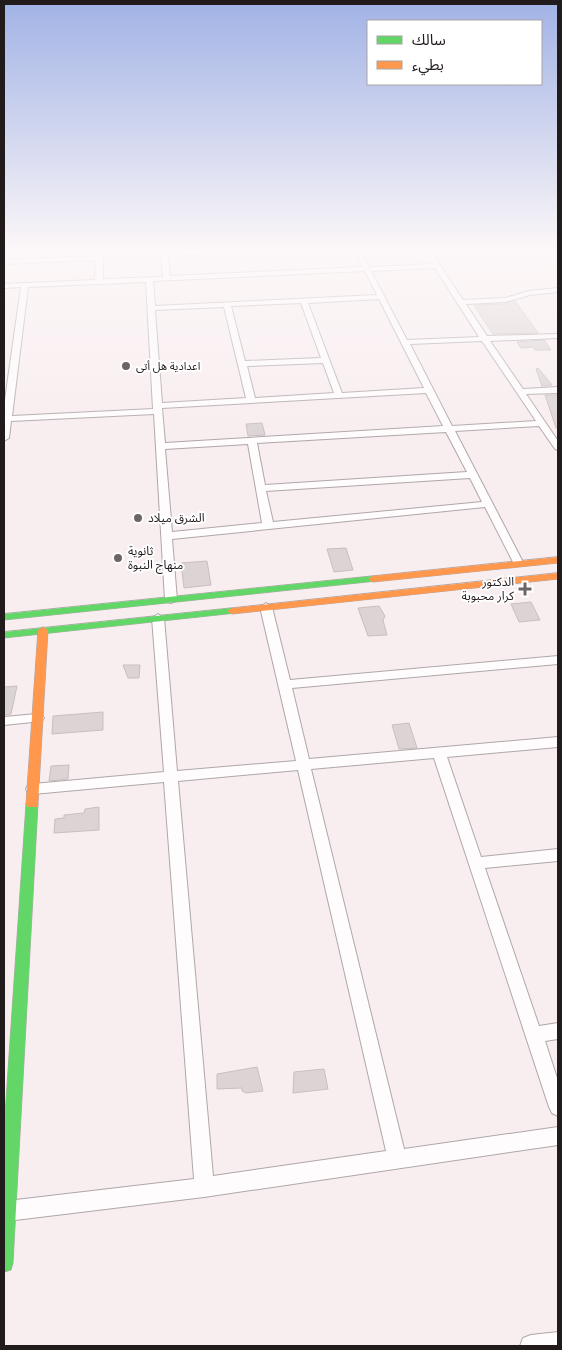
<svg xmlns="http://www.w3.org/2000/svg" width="562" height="1350" font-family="Roboto,'Noto Sans Arabic',sans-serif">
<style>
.building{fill:#dcd4d4;stroke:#c8bfc0}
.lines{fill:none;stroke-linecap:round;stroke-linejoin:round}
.street-casing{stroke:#afa7a9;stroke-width:2}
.fast-casing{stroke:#afa7a9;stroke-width:1}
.slow-casing{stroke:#afa7a9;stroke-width:1}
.street{fill:#fefcfd;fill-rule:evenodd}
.fast{fill:#63d668;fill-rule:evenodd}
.slow{fill:#ff974d;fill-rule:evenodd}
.poi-dot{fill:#6d6466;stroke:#fff;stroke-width:2}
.labels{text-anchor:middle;stroke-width:4;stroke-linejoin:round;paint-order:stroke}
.far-poi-label{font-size:11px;fill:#221b1c;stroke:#fff;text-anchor:start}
.poi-label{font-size:12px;fill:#221b1c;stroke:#fff;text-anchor:start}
</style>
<rect width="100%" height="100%" fill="#f8edef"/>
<path class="building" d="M 515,301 L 538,333 L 493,334 L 474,305 L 505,304 Z
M 544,340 L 551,350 L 535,350 L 533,347 L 521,348 L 517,342 Z
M 538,368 L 552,385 L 542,386 L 536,369 Z
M 545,395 L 558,395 L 558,428 L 556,428 Z
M 262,423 L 265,435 L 248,436 L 246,424 Z
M 346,548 L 353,570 L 334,572 L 327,549 Z
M 207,561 L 211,585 L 184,588 L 181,563 Z
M 531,602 L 540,620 L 519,622 L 511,604 Z
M 379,606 L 385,616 L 383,620 L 387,635 L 368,636 L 358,608 Z
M 123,665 L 140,665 L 139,678 L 128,678 Z
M 17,686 L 11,714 L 4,715 L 4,687 Z
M 103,712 L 103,730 L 52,734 L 53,716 Z
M 409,723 L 417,748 L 399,749 L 392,725 Z
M 69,765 L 68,779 L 49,781 L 51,766 Z
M 99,807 L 99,830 L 54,833 L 55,819 L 64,818 L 64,815 L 84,813 L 85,809 Z
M 257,1067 L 263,1091 L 246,1093 L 242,1091 L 242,1088 L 217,1089 L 217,1074 Z
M 324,1069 L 328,1089 L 293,1093 L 294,1072 Z"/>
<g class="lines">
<defs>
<path id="street" d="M 97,250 L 103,250 L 103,279 L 163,277 L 161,250 L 167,250 L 168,252 L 262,250 L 259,252 L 168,256 L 170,276 L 362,267 L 354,250 L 360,250 L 369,267 L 433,264 L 424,250 L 430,250 L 463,300 L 505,298 L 529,291 L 558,288 L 558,292 L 530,295 L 505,302 L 466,304 L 487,336 L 558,334 L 558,338 L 490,341 L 523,389 L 558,387 L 558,393 L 526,394 L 558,441 L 558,450 L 555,449 L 539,426 L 455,431 L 524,564 L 523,566 L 515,566 L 514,564 L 485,507 L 172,539 L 177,600 L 171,603 L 167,602 L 165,600 L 154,414 L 11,421 L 9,438 L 4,441 L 4,407 L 21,287 L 4,288 L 4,284 L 95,280 L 96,260 L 4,264 L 4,260 L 96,256 ZM 435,268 L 479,337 L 407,340 L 371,271 ZM 365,271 L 377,295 L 155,306 L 153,281 ZM 146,282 L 153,409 L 12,416 L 28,287 ZM 379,299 L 424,388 L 342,393 L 308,303 ZM 301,303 L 321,358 L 245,361 L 231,306 ZM 224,307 L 246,398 L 162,403 L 155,310 ZM 482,341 L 536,421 L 452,426 L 410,344 ZM 323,363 L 334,393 L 255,398 L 247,366 ZM 426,393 L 443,426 L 165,443 L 162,408 ZM 446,432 L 467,472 L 265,485 L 257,443 ZM 248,444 L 262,523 L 172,532 L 165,449 ZM 470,478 L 482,502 L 273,522 L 266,491 Z
M 266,603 L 272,607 L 290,680 L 558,656 L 558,664 L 292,688 L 309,759 L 558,737 L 558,747 L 447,757 L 481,857 L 558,849 L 558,861 L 485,868 L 539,1026 L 558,1023 L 558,1039 L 545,1041 L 558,1081 L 558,1116 L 552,1113 L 549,1107 L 434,758 L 311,769 L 404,1149 L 558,1127 L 558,1145 L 204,1197 L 7,1221 L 4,1220 L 4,1202 L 7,1201 L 194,1179 L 164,782 L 33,794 L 28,793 L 26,789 L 28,785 L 33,784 L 164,772 L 152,618 L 158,614 L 164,618 L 177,771 L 296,761 L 260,607 ZM 298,770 L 386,1151 L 213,1176 L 178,781 Z
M 37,714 L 42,715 L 44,718 L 42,721 L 4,725 L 4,717 Z
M 558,1332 L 558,1346 L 520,1346 L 523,1338 L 531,1335 Z"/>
<path id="fast" d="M 373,576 L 377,577 L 378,579 L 377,581 L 4,620 L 4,614 Z
M 232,608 L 237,611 L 236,613 L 4,638 L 4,632 Z
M 32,799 L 37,801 L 38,804 L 13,1263 L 11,1270 L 4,1272 L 4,1130 L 26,804 L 27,801 Z"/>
<path id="slow" d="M 558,557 L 558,563 L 373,582 L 368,579 L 373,576 Z
M 558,573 L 558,579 L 232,614 L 227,611 L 232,608 Z
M 43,627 L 48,630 L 38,804 L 37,807 L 27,807 L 26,804 L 38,630 Z"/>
</defs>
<use href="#street" class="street-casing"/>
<use href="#fast" class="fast-casing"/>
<use href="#slow" class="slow-casing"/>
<use href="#street" class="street"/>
<use href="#fast" class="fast"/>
<use href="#slow" class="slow"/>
</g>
<linearGradient id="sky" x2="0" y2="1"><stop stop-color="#a1b2e5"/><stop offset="0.57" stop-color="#fcf7f8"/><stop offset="1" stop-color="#fcf7f8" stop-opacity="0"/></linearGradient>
<rect width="562" height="439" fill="url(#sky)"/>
<g class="poi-dot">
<circle cx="126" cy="366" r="5"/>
<circle cx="138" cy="518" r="5"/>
<circle cx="118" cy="558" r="5"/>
<path d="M522.5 581.5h5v5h5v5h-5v5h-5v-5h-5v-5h5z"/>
</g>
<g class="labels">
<g class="far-poi-label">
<text x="136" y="370">اعدادية هل أتى</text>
</g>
<g class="poi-label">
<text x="148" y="522">الشرق ميلاد</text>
<text x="128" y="555">ثانوية<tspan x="128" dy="14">منهاج النبوة</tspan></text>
<text x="514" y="586" text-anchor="end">الدكتور<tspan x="514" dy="14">كرار محبوبة</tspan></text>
</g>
</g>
<rect width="562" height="1350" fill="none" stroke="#221b1c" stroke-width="10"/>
<rect x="367" y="20" width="175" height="65" fill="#ffffff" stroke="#a7a4a4"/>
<rect x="377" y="36" width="25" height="8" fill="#63d668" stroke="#a7a4a4"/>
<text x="412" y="45" font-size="15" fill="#221b1c">سالك</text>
<rect x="377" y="61" width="25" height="8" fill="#ff974d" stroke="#a7a4a4"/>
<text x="412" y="70" font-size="15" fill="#221b1c">بطيء</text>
</svg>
